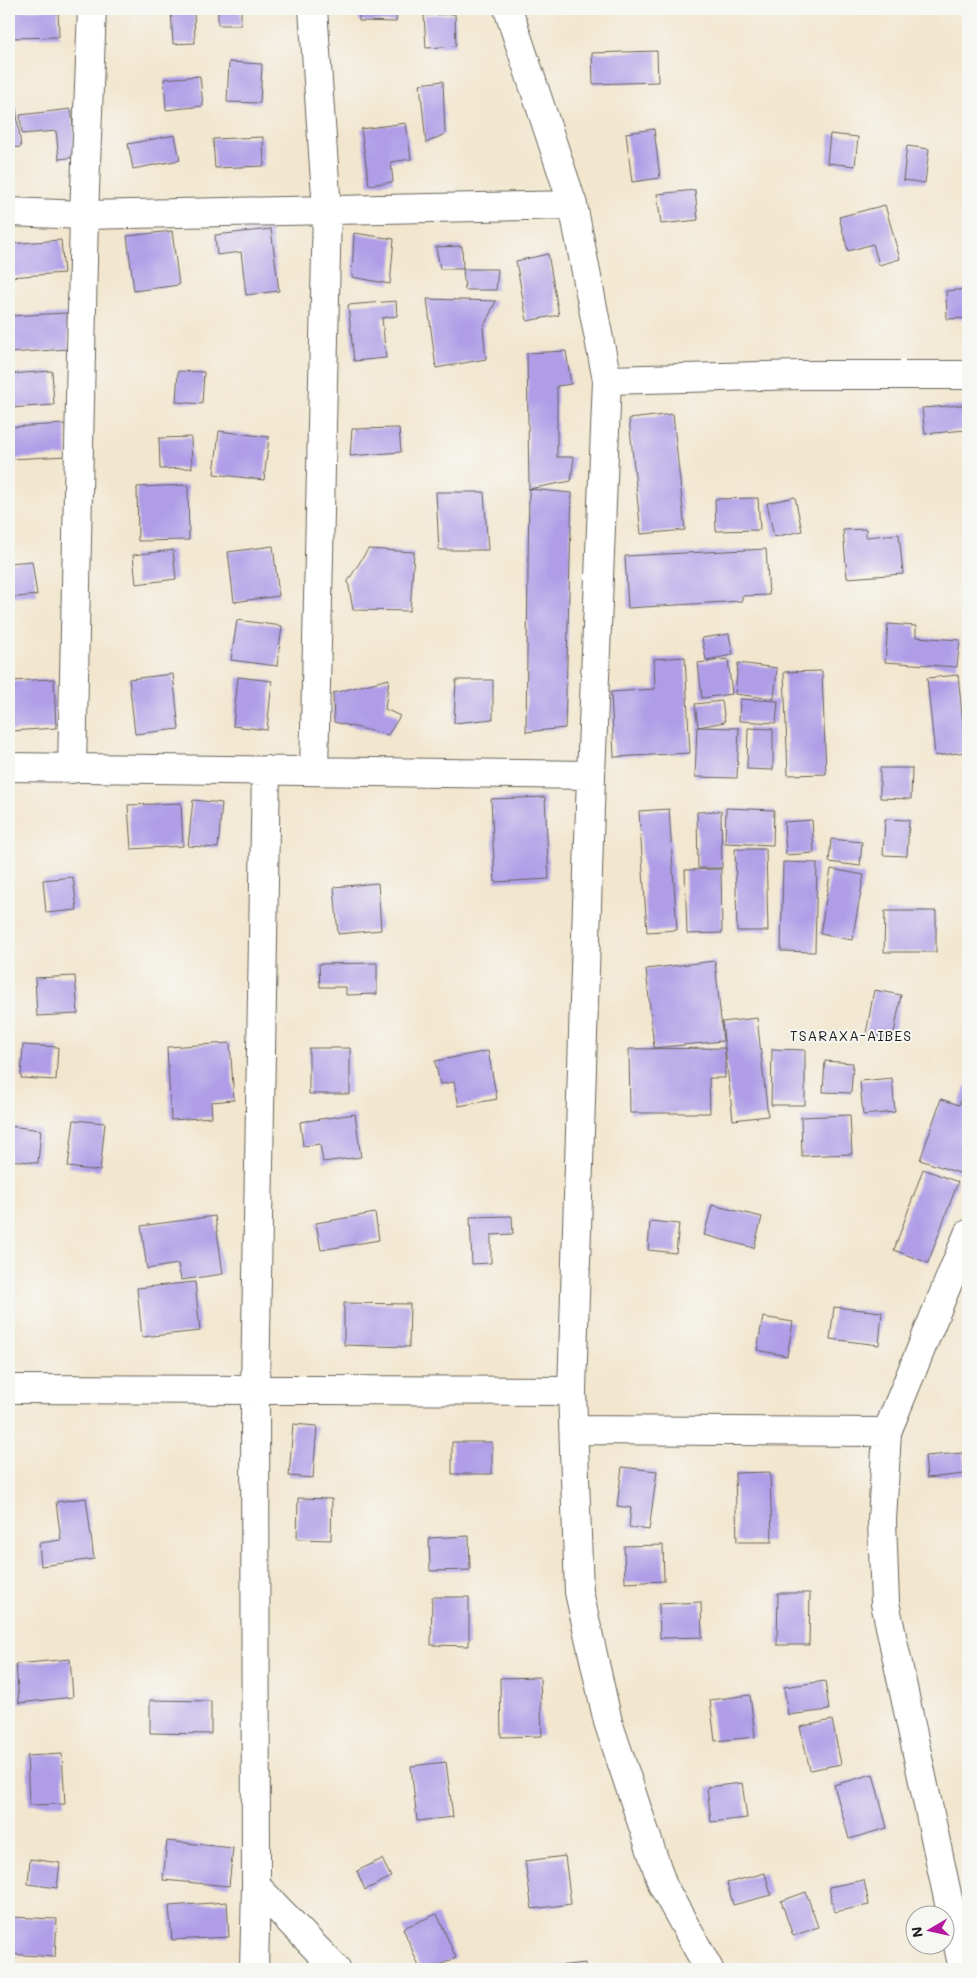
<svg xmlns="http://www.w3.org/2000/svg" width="977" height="1978" font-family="Mali,sans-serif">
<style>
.building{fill:#af9ee7}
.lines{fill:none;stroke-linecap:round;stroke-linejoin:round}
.minor-casing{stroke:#67635a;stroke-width:30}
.minor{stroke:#fff;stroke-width:28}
.labels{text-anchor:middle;stroke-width:4;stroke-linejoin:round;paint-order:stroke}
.neighbourhood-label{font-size:14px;letter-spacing:1px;fill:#1c1c1c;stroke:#f6f6f2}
</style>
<rect width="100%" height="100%" fill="#f6f6f2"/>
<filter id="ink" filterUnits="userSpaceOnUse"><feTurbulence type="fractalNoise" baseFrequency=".02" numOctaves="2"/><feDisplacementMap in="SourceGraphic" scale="10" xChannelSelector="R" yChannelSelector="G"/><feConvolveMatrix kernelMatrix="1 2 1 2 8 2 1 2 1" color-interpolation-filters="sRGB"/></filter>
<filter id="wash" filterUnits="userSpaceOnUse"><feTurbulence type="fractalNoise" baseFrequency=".0096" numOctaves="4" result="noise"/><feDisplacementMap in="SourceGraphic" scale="20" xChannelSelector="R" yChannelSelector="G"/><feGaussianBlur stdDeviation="1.12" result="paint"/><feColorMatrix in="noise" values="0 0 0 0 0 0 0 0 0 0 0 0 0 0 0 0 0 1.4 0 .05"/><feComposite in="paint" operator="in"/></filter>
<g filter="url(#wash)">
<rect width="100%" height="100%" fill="#f2e6ce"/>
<g id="blocks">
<path class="building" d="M 58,9 L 59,37 L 9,38 L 9,11 Z
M 194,9 L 195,43 L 173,44 L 171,10 Z
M 218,9 L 241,9 L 241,25 L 218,25 Z
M 359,9 L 397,9 L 396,22 L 359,21 Z
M 455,14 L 456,46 L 426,48 L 424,15 Z
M 657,51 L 658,82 L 593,84 L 592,53 Z
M 229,62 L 262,64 L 260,103 L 227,102 Z
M 200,76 L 203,106 L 166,110 L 164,79 Z
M 443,81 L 445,134 L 426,143 L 420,84 Z
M 16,107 L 21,147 L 9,148 L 9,108 Z
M 71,109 L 77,157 L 59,159 L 56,131 L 22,134 L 20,115 Z
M 406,123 L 411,159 L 391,162 L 393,182 L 369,185 L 361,129 Z
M 654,129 L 660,178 L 632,182 L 626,133 Z
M 830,134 L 858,137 L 855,166 L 827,163 Z
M 175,135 L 180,160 L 133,169 L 128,144 Z
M 263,137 L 264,166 L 215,168 L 213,139 Z
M 907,146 L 929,149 L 925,183 L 903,180 Z
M 695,190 L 698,220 L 661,224 L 657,194 Z
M 885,205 L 900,259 L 879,265 L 873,244 L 848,251 L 839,217 Z
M 271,229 L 279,291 L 246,295 L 241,252 L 217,255 L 215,235 Z
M 172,231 L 179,285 L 134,291 L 127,236 Z
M 354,233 L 394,239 L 390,284 L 352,277 Z
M 61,240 L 64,273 L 9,277 L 9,244 Z
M 462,246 L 463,269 L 440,269 L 436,247 Z
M 548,254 L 559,315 L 527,321 L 516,261 Z
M 463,269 L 498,269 L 496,290 L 465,290 Z
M 968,289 L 968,318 L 947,319 L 946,291 Z
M 427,299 L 496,301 L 483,328 L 486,359 L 436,368 Z
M 396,301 L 397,316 L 382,318 L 386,358 L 354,361 L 348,305 Z
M 67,313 L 69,349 L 9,353 L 9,316 Z
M 566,351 L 571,384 L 557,386 L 557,457 L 574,457 L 571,481 L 529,489 L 527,353 Z
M 52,371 L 54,405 L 9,408 L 9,374 Z
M 178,371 L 204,372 L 202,404 L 176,402 Z
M 963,405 L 965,430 L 925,434 L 922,408 Z
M 673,414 L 685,530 L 641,534 L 629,419 Z
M 65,424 L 67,456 L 12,459 L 10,427 Z
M 399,428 L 401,452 L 350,456 L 352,429 Z
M 219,431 L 269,437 L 264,480 L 214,474 Z
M 191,437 L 192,468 L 160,469 L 159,438 Z
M 188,485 L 189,540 L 138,541 L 137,487 Z
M 529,489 L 572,493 L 565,728 L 526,732 Z
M 436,492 L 484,492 L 488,550 L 439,550 Z
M 795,497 L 802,531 L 774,537 L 767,503 Z
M 758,498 L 760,530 L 716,531 L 715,499 Z
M 866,529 L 866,537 L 899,534 L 903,574 L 847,578 L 843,530 Z
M 273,546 L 279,596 L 234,602 L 228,552 Z
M 368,549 L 414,552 L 410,611 L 353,610 L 348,581 Z
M 766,549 L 769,595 L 742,596 L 742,601 L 628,608 L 625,556 Z
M 173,550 L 176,579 L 136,584 L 133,555 Z
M 32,561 L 37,595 L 9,598 L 9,563 Z
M 237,620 L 282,626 L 277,666 L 231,660 Z
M 888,624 L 916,626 L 916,637 L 960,640 L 957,667 L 885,662 Z
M 729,634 L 733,655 L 706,660 L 702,638 Z
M 685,657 L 690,753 L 614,757 L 611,692 L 655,689 L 654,659 Z
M 728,659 L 732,694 L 702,698 L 698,663 Z
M 738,663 L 777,668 L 774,699 L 735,694 Z
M 822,671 L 826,774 L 788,775 L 784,672 Z
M 173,674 L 179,729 L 135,734 L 129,679 Z
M 958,675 L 966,752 L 935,756 L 927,678 Z
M 238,677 L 272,681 L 267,730 L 233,726 Z
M 54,679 L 56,728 L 11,731 L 9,681 Z
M 389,679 L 385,709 L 400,716 L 388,735 L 334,722 L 333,693 Z
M 456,680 L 493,680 L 493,719 L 454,723 Z
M 740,699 L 778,701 L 776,723 L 739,721 Z
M 722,701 L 725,722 L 698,727 L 695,704 Z
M 697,727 L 739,728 L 737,778 L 695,777 Z
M 748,728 L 773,729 L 773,770 L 747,769 Z
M 880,768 L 912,768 L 911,799 L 880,798 Z
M 545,797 L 549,879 L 495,882 L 491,799 Z
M 193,800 L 222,803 L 218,848 L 188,846 Z
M 181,803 L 183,846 L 131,849 L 128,805 Z
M 726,808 L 774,810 L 773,845 L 725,843 Z
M 669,809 L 677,930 L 647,932 L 639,811 Z
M 721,811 L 722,868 L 698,868 L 697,812 Z
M 885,819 L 909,820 L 907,856 L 883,855 Z
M 812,820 L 814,853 L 786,855 L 784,822 Z
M 831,839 L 862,842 L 860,866 L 829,862 Z
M 735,849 L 766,849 L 768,931 L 737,931 Z
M 783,862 L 817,863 L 815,952 L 781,951 Z
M 721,869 L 722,933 L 687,934 L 685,870 Z
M 831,869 L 864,875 L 852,940 L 820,934 Z
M 73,877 L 77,910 L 46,913 L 43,880 Z
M 378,883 L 381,930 L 338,934 L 334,887 Z
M 885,911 L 936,911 L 936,952 L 884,952 Z
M 715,961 L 723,1041 L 654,1048 L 646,969 Z
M 377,963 L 377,994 L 346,995 L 346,987 L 320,987 L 319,964 Z
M 75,976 L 78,1014 L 37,1016 L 35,978 Z
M 874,990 L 901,995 L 893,1039 L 866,1034 Z
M 757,1018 L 768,1116 L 733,1120 L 725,1048 L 725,1078 L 709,1078 L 710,1113 L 630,1113 L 629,1049 L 725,1048 L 722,1022 Z
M 230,1043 L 234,1100 L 211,1102 L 212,1117 L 171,1120 L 167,1047 Z
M 23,1045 L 58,1047 L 56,1080 L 21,1078 Z
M 309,1048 L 350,1048 L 350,1094 L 309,1094 Z
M 772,1049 L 805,1050 L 805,1105 L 771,1105 Z
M 488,1051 L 497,1099 L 459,1106 L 454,1082 L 440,1084 L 435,1061 Z
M 825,1061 L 853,1063 L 851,1093 L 823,1092 Z
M 892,1078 L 895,1112 L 863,1115 L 860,1081 Z
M 965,1086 L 968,1087 L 968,1176 L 920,1160 L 941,1099 L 959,1105 Z
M 355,1114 L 361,1157 L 323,1162 L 320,1144 L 303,1146 L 300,1122 Z
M 850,1115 L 852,1154 L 802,1156 L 801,1117 Z
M 74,1120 L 105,1123 L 100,1171 L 68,1167 Z
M 9,1126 L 41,1130 L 38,1163 L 9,1160 Z
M 923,1169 L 958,1182 L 928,1263 L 894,1250 Z
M 712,1205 L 762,1217 L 754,1248 L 704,1235 Z
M 375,1213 L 379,1240 L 321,1250 L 316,1223 Z
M 215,1216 L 223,1274 L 181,1280 L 178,1264 L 147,1269 L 141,1226 Z
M 512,1216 L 513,1234 L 491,1235 L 491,1263 L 472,1264 L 470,1217 Z
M 650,1221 L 679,1224 L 676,1253 L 648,1250 Z
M 195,1282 L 200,1331 L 142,1337 L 137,1288 Z
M 344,1303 L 410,1304 L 409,1347 L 344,1345 Z
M 834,1307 L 882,1312 L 879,1345 L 830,1339 Z
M 763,1317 L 793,1322 L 787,1356 L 757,1350 Z
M 293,1424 L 317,1426 L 313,1478 L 289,1476 Z
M 452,1442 L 492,1442 L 492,1474 L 452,1474 Z
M 963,1453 L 965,1474 L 927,1478 L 925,1456 Z
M 622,1467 L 657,1471 L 649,1530 L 629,1527 L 631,1508 L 617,1506 Z
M 770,1472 L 772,1542 L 737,1542 L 735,1473 Z
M 86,1498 L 94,1559 L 41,1566 L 39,1543 L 61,1540 L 56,1502 Z
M 298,1498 L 332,1499 L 331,1540 L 297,1539 Z
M 469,1536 L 470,1570 L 430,1571 L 429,1538 Z
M 663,1545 L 664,1581 L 625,1583 L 624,1546 Z
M 778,1593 L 810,1593 L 809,1645 L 777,1645 Z
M 432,1597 L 469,1597 L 469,1646 L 431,1645 Z
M 701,1602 L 702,1637 L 660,1638 L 659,1604 Z
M 70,1659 L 73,1697 L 19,1703 L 16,1664 Z
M 540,1677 L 542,1736 L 501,1737 L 500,1678 Z
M 825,1681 L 829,1710 L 788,1715 L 784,1687 Z
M 750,1695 L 755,1737 L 715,1741 L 710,1700 Z
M 150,1700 L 211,1701 L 211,1734 L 150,1733 Z
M 832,1720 L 841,1764 L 810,1770 L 800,1727 Z
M 62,1754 L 65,1804 L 29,1805 L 27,1756 Z
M 446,1762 L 453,1817 L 417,1821 L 411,1766 Z
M 873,1774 L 887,1828 L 849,1839 L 834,1785 Z
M 742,1783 L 747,1818 L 711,1822 L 707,1787 Z
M 167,1841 L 233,1848 L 229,1886 L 163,1880 Z
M 565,1856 L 571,1904 L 532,1909 L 525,1861 Z
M 30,1859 L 60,1863 L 57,1888 L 28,1884 Z
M 382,1859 L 391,1877 L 365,1890 L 357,1871 Z
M 765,1873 L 771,1895 L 733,1905 L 727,1883 Z
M 864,1880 L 869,1905 L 834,1912 L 829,1887 Z
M 806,1892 L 818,1927 L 793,1936 L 781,1901 Z
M 227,1902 L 229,1937 L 172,1940 L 169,1906 Z
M 437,1914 L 456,1958 L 430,1969 L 420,1969 L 403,1928 Z
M 11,1917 L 57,1919 L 55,1957 L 9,1954 Z
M 585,1963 L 586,1969 L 559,1969 L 558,1966 Z"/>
</g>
</g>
<g filter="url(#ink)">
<use href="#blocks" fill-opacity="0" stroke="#67635a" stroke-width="1"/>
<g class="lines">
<defs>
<path id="minor" d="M 313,9 L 327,210 L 314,771
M 508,9 L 573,205 L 607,380 L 591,775 L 572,1391 L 579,1592 L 608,1722 L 663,1886 L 709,1969
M 9,212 L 84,215 L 573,205
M 607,380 L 800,375 L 968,375
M 9,767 L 591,775
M 72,769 L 84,215 L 92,9
M 9,1389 L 572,1391
M 574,1430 L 887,1432
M 256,1886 L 336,1969
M 254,1969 L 256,1886 L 255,1390 L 266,770
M 963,1969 L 885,1603 L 882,1520 L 887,1432 L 968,1234"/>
</defs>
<use href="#minor" class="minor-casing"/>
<use href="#minor" class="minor"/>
</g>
</g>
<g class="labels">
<g class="neighbourhood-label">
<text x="851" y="1041">TSARAXA-AIBES</text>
</g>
</g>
<rect width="977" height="1978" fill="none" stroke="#f6f6f2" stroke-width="30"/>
<g transform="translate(930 1930) rotate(261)"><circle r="24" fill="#f6f6f2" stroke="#9f9f9c"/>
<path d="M0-4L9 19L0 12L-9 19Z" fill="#b5179e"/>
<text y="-8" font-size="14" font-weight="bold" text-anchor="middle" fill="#1c1c1c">N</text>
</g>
</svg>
